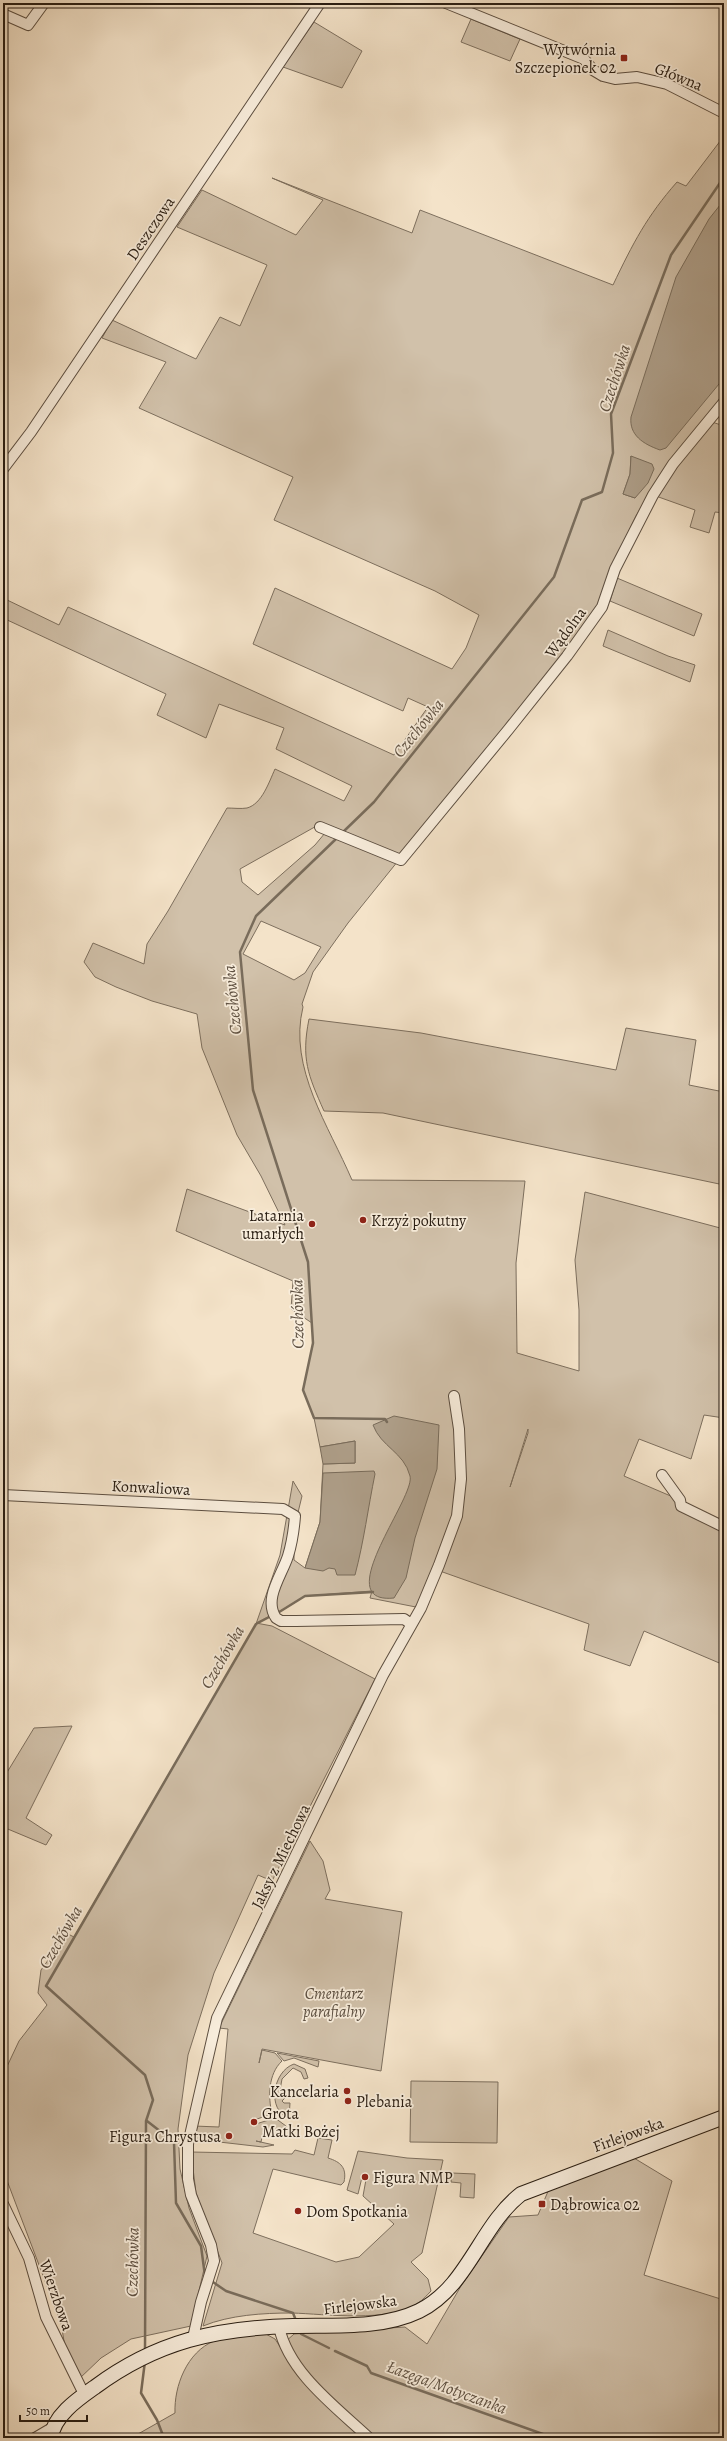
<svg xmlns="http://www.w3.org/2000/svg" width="727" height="2441" font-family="Alegreya,serif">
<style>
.green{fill:#d1c1aa;stroke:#7d6f5e;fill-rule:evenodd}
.water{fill:#afa08b;stroke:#796c5b}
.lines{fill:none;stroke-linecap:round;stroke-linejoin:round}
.stream{stroke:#796c5b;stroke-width:2.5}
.street-casing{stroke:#5c4e40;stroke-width:12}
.secondary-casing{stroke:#291d12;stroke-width:16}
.street{stroke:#f8eddc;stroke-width:10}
.secondary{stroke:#f8eddc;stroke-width:14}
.poi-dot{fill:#8f2418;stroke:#f8eddc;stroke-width:1.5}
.labels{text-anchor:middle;stroke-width:3.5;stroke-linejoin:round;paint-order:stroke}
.poi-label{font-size:16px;fill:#291d12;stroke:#f8eddc;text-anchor:start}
.street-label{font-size:16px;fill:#291d12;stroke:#f8eddc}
.park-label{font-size:16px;font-style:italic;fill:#5b4e40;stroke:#f8eddc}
.water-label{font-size:17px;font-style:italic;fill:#5f5142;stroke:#f8eddc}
</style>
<rect width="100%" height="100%" fill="#f4e3c9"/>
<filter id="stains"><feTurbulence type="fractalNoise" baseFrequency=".005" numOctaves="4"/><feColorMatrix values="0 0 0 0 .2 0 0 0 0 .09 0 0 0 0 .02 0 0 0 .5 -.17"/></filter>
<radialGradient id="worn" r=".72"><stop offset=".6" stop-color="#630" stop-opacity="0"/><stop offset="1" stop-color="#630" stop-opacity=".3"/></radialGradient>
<path class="green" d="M 471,19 L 520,39 L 510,61 L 461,42 Z
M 314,22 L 362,51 L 342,88 L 283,67 Z
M 724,136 L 724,396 L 665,467 L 636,516 L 611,568 L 598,609 L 577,639 L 348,923 L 313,972 L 302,1004 L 303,1007 C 288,1068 329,1126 352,1180 L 525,1181 L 516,1263 L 517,1353 L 579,1371 L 579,1310 L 575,1260 L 585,1192 L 724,1229 L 724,1418 L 704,1415 L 691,1459 L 639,1439 L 624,1476 L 680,1500 L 724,1524 L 724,1665 L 644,1631 L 630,1666 L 584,1650 L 589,1624 L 437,1570 L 421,1608 L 370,1598 L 372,1591 L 305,1596 L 284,1609 L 256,1623 L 272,1626 L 375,1679 L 272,1881 L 258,1875 L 214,1973 L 188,2055 L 178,2129 L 180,2169 L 189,2208 L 207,2256 L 191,2326 L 131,2339 L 101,2358 L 79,2379 L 66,2353 L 61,2323 L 3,2170 L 3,2075 L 19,2041 L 47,2005 L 38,1993 L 41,1970 L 54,1952 L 58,1929 L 74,1937 L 256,1624 L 280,1555 L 293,1481 L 302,1496 L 294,1529 L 294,1560 L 305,1568 L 320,1522 L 323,1464 L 355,1463 L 355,1441 L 320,1447 L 314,1418 L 303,1390 L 313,1343 L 312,1323 L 291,1309 L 293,1281 L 176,1231 L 187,1189 L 285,1225 L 261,1176 L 237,1135 L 202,1048 L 197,1014 L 152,1001 L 116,987 L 95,977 L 84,962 L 93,943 L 144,964 L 147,944 L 168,911 L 227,808 C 233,808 241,809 247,808 C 262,804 269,782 275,769 L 344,801 L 352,786 L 276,749 L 284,728 L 219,704 L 206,738 L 157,715 L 166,694 L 3,618 L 3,598 L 59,625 L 68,607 L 394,755 L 428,707 L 408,698 L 403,711 L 253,644 L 275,588 L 452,669 L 466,648 L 479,615 L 435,591 L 274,520 L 293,477 L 139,408 L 166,362 L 102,338 L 112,320 L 196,359 L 220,317 L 240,326 L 267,265 L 177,227 L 202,190 L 296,235 L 323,200 L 272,178 L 412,233 L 420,210 L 613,285 C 633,243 647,216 677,182 L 686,186 ZM 631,456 L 635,498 L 623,494 L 630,474 ZM 320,824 L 330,827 L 315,845 L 258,895 L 242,882 L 240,869 ZM 261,921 L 321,947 L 305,973 L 294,980 L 243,954 ZM 528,1429 L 528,1433 L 510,1487 Z
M 709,421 L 724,426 L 724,513 L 715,512 L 709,533 L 690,527 L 695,510 L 653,495 Z
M 617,578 L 702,614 L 694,636 L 610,601 Z
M 608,630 L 668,656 L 695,665 L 690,682 L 603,646 Z
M 309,1019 L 421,1033 L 616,1070 L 626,1028 L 696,1040 L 689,1085 L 724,1092 L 724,1185 L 383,1113 L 324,1111 C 308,1075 301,1059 309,1019 Z
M 72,1726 L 26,1818 L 52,1835 L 46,1845 L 3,1827 L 3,1779 L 34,1728 Z
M 310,1841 L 323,1861 L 330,1890 L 325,1899 L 402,1912 L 381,2071 L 262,2049 L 259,2063 L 262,2050 L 275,2053 L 282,2061 C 268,2074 268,2097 272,2114 L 257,2119 L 253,2118 L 252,2123 L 256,2124 L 275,2118 L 286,2126 L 283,2137 L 263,2133 L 261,2142 L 256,2141 L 274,2145 L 263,2147 L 193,2139 L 194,2126 L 219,2127 L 228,2029 L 219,2028 Z
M 277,2053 L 319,2061 L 318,2067 L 294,2058 L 284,2061 Z
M 294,2064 L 305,2069 L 308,2078 L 304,2079 L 301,2072 L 293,2068 L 282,2079 L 280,2090 L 285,2090 L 285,2098 L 282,2101 L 284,2103 L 290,2103 L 289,2118 C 266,2110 273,2071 294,2064 Z
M 411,2081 L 498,2082 L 497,2143 L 410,2142 Z
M 318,2138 L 332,2140 L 328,2158 C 341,2162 347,2168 344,2182 L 341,2185 L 273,2169 L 253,2233 L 336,2262 L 359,2257 L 394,2224 L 363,2196 L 367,2174 L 363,2173 L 358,2194 L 347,2190 L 358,2151 L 407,2158 L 443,2160 L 422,2253 L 411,2262 L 428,2279 L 431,2291 C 427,2295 423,2300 418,2303 C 390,2323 325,2314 292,2313 C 263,2313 230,2315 203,2326 L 222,2263 L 196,2193 L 191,2152 L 292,2154 L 295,2150 L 314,2155 Z
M 629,2155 L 672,2181 L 644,2275 L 724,2300 L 724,2438 L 368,2438 L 327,2399 L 284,2343 L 294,2334 L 405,2327 L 427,2344 L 461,2286 L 509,2217 L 538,2215 L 549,2189 Z
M 452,2173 L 475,2174 L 474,2198 L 460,2197 L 461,2183 L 451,2182 Z
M 264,2333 L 275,2339 L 304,2383 L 362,2438 L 131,2438 L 175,2413 C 174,2386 187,2352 214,2341 C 229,2336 248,2336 264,2333 Z"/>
<path class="water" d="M 724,200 L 724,378 L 666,448 L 660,450 C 643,444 629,435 631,417 L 676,277 L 709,219 Z
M 631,456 L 652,464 L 654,469 L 648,483 L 635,498 L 623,494 L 630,474 Z
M 394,1416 L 439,1425 L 437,1469 L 415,1538 L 406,1578 L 394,1598 C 328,1605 416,1497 410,1476 C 404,1452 381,1447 373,1425 Z
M 355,1441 L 355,1463 L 323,1464 L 320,1447 Z
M 374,1471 L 375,1474 C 368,1508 364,1541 355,1575 L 337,1575 L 335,1569 L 329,1568 L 323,1571 L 305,1568 L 320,1522 L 323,1473 Z"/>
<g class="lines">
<path class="stream" d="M 342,833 L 374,802 L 554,577 L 582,500 L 602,492 L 613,453 L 611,414 L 671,255 L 724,177
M 337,838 L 256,916 L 240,952 L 253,1090 L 308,1262 L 313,1343 L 303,1390 L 314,1418 L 385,1419 L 387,1422
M 276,1614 L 305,1596 L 373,1592
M 147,2121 L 174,2142 L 176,2203 L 201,2246 L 205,2276
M 210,2280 L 226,2291 L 293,2313 L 295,2318
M 301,2334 L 329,2348
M 335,2351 L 367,2366 L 371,2373 L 554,2438
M 145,2352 L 146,2121 L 153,2100 L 145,2075 L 46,1986 L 256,1624 L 271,1616
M 145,2361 L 141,2393 L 157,2420 L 164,2438"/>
<defs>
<path id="street" d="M 446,3 L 584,59 L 593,70 L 603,76 L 615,79 L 637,77 L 667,84 L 724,113
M 3,14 L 28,25 L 44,3
M 3,469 L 31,432 L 320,3
M 320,827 L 401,860 L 508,730 L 567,656 L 602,607 L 615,569 L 653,495 L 673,464 L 724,402
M 662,1475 L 680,1500 L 681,1506 L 724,1527
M 3,1495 L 283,1509 L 295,1516 C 294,1529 292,1543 288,1556 C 282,1575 263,1599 276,1618 L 281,1621 L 296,1621 L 404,1619 L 411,1624
M 3,2204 L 29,2258 L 46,2317 L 84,2394
M 279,2327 C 289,2373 336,2407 369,2438
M 193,2338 L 201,2302 L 214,2261 L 211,2245 L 191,2195 L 188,2179 L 188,2144 L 217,2018 L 383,1675 L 421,1608 L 439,1565 L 457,1516 L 461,1479 L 459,1429 L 454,1396
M 35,2438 L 52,2428"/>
<path id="secondary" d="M 51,2438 C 53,2416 78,2399 95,2387 C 157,2341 217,2328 293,2326 C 333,2325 382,2329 419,2311 C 468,2287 480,2226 521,2194 L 724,2117"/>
</defs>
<use href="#street" class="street-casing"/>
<use href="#secondary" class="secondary-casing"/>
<use href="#street" class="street"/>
<use href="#secondary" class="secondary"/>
</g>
<g class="poi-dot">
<rect x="620" y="54" width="8" height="8" rx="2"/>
<circle cx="363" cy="1220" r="4"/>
<circle cx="312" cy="1224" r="4"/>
<circle cx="347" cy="2091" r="4"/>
<circle cx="348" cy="2101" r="4"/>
<circle cx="254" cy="2122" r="4"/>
<circle cx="229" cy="2136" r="4"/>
<circle cx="365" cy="2177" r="4"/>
<rect x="538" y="2200" width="8" height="8" rx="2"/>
<circle cx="298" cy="2211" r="4"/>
</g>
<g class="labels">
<g class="poi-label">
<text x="616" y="55" text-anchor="end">Wytwórnia<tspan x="616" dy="18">Szczepionek 02</tspan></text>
<text x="304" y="1221" text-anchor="end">Latarnia<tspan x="304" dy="18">umarłych</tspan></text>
<text x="371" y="1226">Krzyż pokutny</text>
<text x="339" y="2097" text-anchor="end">Kancelaria</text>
<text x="356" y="2107">Plebania</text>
<text x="262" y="2119">Grota<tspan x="262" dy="18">Matki Bożej</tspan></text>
<text x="221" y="2142" text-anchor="end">Figura Chrystusa</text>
<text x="373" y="2183">Figura NMP</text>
<text x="550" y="2210">Dąbrowica 02</text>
<text x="306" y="2217">Dom Spotkania</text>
</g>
<g class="street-label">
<text transform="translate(679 76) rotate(22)" y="6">Główna</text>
<text transform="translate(150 228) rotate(-56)" y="6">Deszczowa</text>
<text transform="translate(565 632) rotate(-54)" y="6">Wądolna</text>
<text transform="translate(151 1487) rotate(3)" y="6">Konwaliowa</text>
<text transform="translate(280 1856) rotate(-64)" y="6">Jaksy z Miechowa</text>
<text transform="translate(628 2134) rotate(-20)" y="6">Firlejowska</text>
<text transform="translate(57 2295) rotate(71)" y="6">Wierzbowa</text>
<text transform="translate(360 2304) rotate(-7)" y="6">Firlejowska</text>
</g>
<g class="park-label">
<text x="334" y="1999">Cmentarz<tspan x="334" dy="18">parafialny</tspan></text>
</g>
<g class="water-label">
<text transform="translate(614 378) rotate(-72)" y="6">Czechówka</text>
<text transform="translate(418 728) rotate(-51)" y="6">Czechówka</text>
<text transform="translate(232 1000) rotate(-96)" y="6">Czechówka</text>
<text transform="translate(297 1314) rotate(-91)" y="6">Czechówka</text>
<text transform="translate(222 1657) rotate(-60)" y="6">Czechówka</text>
<text transform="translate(60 1937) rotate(-60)" y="6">Czechówka</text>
<text transform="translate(132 2262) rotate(-89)" y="6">Czechówka</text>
<text transform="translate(447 2387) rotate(20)" y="6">Łazęga/Motyczanka</text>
</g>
</g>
<rect width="727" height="2441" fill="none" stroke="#f4e3c9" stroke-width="16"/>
<rect x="4" y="4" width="719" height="2433" fill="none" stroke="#291d12" stroke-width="2"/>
<rect x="8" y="8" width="711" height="2425" fill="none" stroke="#291d12"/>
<path d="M20 2415v6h67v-6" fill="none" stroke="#291d12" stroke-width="2"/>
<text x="26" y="2415" font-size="12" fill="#291d12" stroke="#f8eddc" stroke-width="3" paint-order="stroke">50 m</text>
<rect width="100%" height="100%" filter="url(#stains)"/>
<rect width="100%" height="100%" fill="url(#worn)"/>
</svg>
